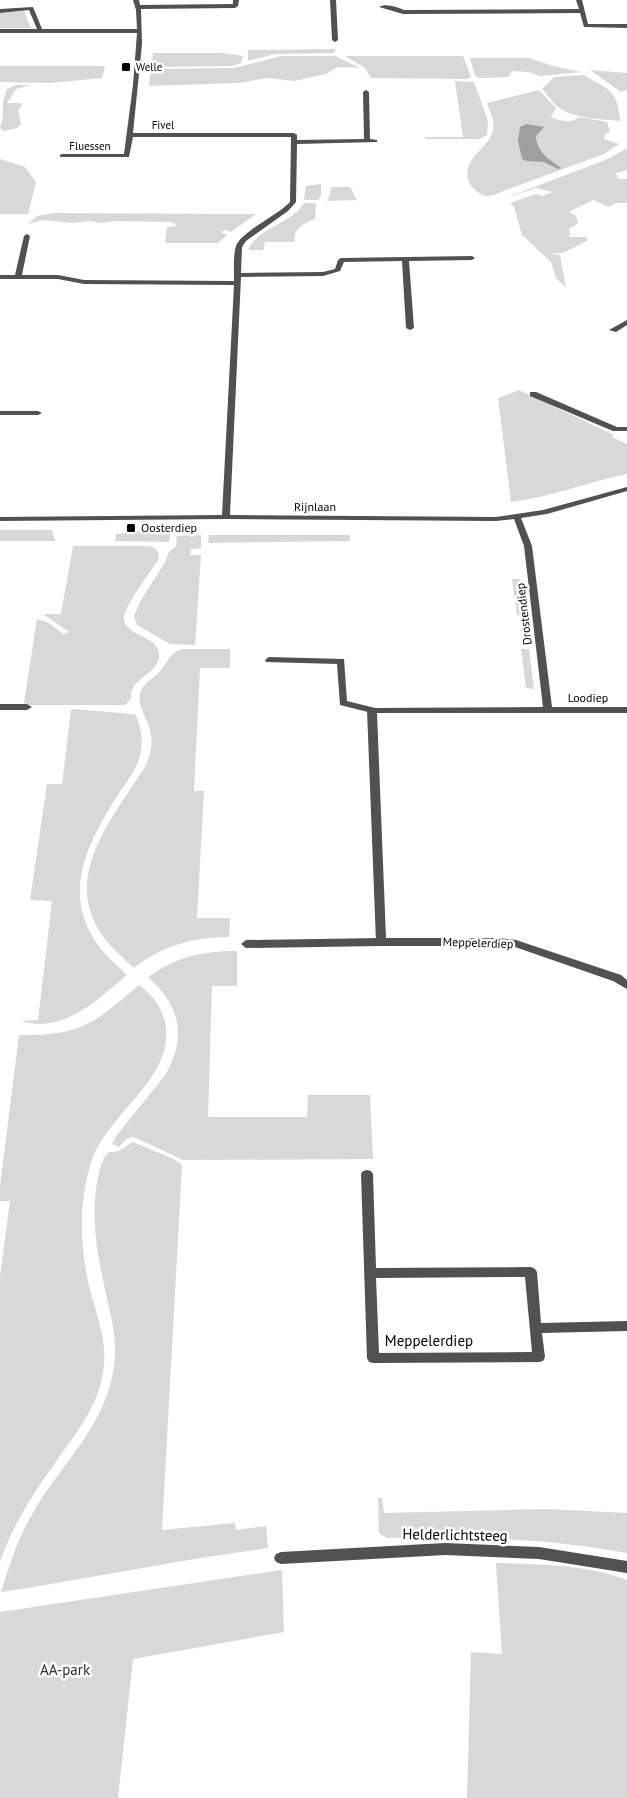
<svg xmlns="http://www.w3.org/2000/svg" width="627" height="1798" font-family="'PT Sans',sans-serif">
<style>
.green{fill:#d8d8d8}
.water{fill:#9f9f9f}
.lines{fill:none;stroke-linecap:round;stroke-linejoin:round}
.service{fill:#515151;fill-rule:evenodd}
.minor{fill:#515151;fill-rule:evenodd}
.poi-dot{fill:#000;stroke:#fff;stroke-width:2}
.labels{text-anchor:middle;stroke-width:5;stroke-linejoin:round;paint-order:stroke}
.far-poi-label{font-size:11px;fill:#000;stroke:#fff;text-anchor:start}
.far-street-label{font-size:11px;fill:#000;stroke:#fff}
.street-label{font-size:12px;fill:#000;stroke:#fff}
.poi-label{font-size:12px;fill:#000;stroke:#fff;text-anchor:start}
.near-street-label{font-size:15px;fill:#000;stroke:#fff}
.near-park-label{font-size:15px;fill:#2f2f2f;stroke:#fff}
</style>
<rect width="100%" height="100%" fill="#fff"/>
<path class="green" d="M 24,11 L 31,28 L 0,28 L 0,13 Z
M 336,49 L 334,53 L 275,54 L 248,61 L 248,50 Z
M 153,53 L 222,53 L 243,56 L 241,63 L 233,66 L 151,67 Z
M 281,56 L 335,56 L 360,68 L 338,67 L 326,74 L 294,81 L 267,78 L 238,83 L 149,86 L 151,69 L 234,68 Z
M 345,56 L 463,56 L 471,77 L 467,79 L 373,78 L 371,78 L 365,68 Z
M 470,58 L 529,58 L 553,66 L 581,72 L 540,76 L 529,72 L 512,71 L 509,77 L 479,78 L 475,76 Z
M 0,66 L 105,66 L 102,78 L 51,83 L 0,82 Z
M 590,70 L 627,73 L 627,90 L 621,92 Z
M 584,75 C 609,90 618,90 620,121 C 601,119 574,119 558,107 C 552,103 548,95 542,89 L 554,77 Z
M 455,81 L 474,82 L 488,121 L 487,135 L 479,139 L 425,139 L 425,137 L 463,137 Z
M 16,85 L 30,85 L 16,89 L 7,103 L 21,103 L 22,106 L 18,110 L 21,124 L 17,128 L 4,131 L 0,128 L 3,117 L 3,101 L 7,89 Z
M 539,90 L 556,108 L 551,117 C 560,121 571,124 579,117 L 607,122 L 610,132 L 605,134 L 604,139 L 619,144 L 604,154 L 503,191 C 487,199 484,198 471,186 C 456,160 490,149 493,130 C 495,120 490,112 487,103 Z
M 627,148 L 627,170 L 616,173 L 618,179 L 627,179 L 627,203 L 616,203 L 609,207 L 593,200 L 569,212 L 576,216 L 578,223 L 569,229 L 570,236 L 568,237 L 587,237 L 587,241 L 563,253 L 550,253 L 560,255 L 566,288 L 556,278 L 551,262 L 522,235 L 514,207 L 510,203 L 536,194 L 542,196 L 552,192 L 536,188 L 503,199 L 608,159 Z
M 0,159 L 25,167 L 36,182 L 28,214 L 0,214 Z
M 321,184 L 321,196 L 318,200 L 304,200 L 306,186 Z
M 331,187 L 350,187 L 357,200 L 327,201 L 330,195 Z
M 304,203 L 316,203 L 315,219 C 304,223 292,229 295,242 L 265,242 L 263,250 L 248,250 C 256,229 293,223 304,203 Z
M 54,213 L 228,214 L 256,214 L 231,232 L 225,230 L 221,232 L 227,235 L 218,243 L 165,243 L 167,227 L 176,226 L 175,224 L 171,222 L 116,221 L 101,223 L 90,221 L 73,223 L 43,220 L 28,224 L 37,216 Z
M 519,390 L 614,435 L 612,437 L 627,444 L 627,474 C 588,482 551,497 511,502 L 498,398 Z
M 158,529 L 171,529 L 169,542 L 115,541 L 116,534 Z
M 0,530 L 52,530 L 55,541 L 0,541 Z
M 201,535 L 201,548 L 191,549 L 190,555 L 201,555 L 195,645 L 170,644 L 137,625 L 134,616 L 141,600 L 165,562 L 169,552 L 176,546 L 177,536 Z
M 209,535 L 350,535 L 350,541 L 208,543 Z
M 73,546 L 150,546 L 156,549 L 159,555 L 158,560 C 151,572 122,608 124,620 C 128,638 162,636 159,657 C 157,676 129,677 131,699 L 125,705 L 29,705 L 24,703 L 37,619 L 49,623 L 63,634 L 69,632 L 43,614 L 61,614 Z
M 512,579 L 520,579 L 525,615 L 517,615 Z
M 183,649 L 230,649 L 230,668 L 200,668 L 194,791 L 204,791 L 197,918 L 230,918 L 229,937 C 194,937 161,946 134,968 C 120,955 105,943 96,925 C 66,868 118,811 146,765 C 150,755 153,745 151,735 C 150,720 135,706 141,691 C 144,682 156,677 162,669 C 169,660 170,652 183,649 Z
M 521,649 L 529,649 L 534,689 L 526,688 Z
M 73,709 L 132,714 L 136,715 C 140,726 143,737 141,749 C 140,765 128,780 119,793 C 89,841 60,892 98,945 C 106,956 117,965 127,975 C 97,1000 64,1034 21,1021 L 38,1020 L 52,901 L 30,900 L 47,784 L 62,784 L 71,710 Z
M 237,951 L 237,986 L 212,986 L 208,1117 L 307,1117 L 308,1095 L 370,1095 L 373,1159 L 183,1160 L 134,1137 L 126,1139 L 119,1147 L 112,1144 L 117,1135 L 166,1074 C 187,1035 180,1006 148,977 C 176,957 203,951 237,951 Z
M 139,985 C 154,996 164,1010 166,1028 C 171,1082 106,1114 91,1163 C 78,1204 80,1249 90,1290 C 99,1322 110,1349 101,1382 C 93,1414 73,1437 55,1463 C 33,1494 12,1526 0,1562 L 0,1277 L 10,1201 L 0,1201 L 0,1186 L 19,1035 C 82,1036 94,1023 139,985 Z
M 133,1142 L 174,1159 L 182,1165 L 162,1530 L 235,1523 L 236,1530 L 266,1526 L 268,1548 C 178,1560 90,1578 1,1592 C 10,1564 18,1537 34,1511 C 65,1458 111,1422 115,1355 C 116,1337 112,1321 108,1303 C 99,1263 90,1223 97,1183 C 99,1173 101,1158 109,1152 C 124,1152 122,1148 133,1142 Z
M 378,1498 L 382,1498 L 384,1513 L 546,1509 L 627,1513 L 627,1553 C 548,1538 467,1536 387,1538 L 379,1533 Z
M 496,1563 C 537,1564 589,1565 627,1580 L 627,1798 L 467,1798 L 471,1652 L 502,1654 Z
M 282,1570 L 284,1632 L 133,1659 L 118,1798 L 0,1798 L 0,1612 Z"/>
<path class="water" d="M 526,124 L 544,127 L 536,136 C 536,151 550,161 562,168 L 558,169 L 544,162 L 527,161 L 522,159 L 518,141 L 520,127 Z"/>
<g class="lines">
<path class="service" d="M 269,657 L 344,659 L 347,701 L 375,708 L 377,710 L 372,713 L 340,705 L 337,664 L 266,662 L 265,660 Z
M 0,704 L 27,704 L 32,707 L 27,710 L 0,710 Z
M 381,938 L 386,942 L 381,946 L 246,948 L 241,944 L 246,940 Z"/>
<path class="minor" d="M 133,0 L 139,0 L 140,5 L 233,4 L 233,0 L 239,0 L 238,6 L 235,8 L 141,9 L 142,44 L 133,133 L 294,133 L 297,135 L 297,140 L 364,139 L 363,92 L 366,90 L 369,92 L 370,139 L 377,140 L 377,142 L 297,144 L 296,202 L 288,211 L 246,241 L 242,247 L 241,273 L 323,272 L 335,269 L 338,260 L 341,258 L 472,256 L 475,258 L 472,260 L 409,261 L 414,328 L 410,330 L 406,328 L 402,261 L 344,262 L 340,271 L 323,276 L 241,277 L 230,515 L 496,517 L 543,510 L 627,487 L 627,491 L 547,514 L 521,518 L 532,546 L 552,707 L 627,707 L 627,713 L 377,713 L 386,938 L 499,938 L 516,940 L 621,975 L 627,980 L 627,989 L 613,981 L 515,947 L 499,946 L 381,946 L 376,942 L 367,710 L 369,708 L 543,707 L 524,546 L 514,519 L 496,521 L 226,519 L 0,521 L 0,517 L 222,515 L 234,285 L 84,284 L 58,279 L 0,279 L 0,275 L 15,275 L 24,236 L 27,234 L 30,236 L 22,275 L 58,275 L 84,280 L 234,281 C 234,271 233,256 236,246 C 241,232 278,215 290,202 L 291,137 L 133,137 L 129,157 L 60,157 L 60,155 L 62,154 L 124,154 L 133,85 L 137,33 L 0,33 L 0,29 L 37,29 L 29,10 L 0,13 L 0,9 L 33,7 L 42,29 L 137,29 L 136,10 Z
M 330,0 L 336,0 L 338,40 L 335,42 L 332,40 Z
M 576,0 L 582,0 L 588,24 L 627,24 L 627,28 L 584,27 L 580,13 L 403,14 L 379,7 C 386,3 396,7 404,10 L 579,9 Z
M 627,320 L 627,325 L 616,332 L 609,330 Z
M 530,392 L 536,392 L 617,427 L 627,427 L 627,431 L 613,431 L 530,396 Z
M 0,411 L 38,411 L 42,413 L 38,415 L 0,415 Z
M 367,1170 L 371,1171 L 373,1174 L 376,1268 L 531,1267 L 535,1269 L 537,1272 L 541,1323 L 627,1321 L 627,1331 L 542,1333 L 545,1357 L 543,1361 L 539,1362 L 373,1363 L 369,1362 L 367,1358 L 361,1174 L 363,1171 ZM 525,1277 L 532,1352 L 379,1353 L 376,1278 Z
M 445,1543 L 539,1547 L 627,1561 L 627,1573 L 539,1559 L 445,1555 L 281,1564 L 276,1562 L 274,1558 L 276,1554 L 281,1552 Z"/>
</g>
<g class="poi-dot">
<rect x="121" y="62" width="10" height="10" rx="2.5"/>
<rect x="126" y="523" width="10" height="10" rx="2.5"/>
</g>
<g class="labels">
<g class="far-poi-label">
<text x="136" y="71">Welle</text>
</g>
<g class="far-street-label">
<text x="163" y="129">Fivel</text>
<text x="90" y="150">Fluessen</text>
</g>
<g class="street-label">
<text x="315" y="511">Rijnlaan</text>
<text transform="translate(524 614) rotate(-97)" y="4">Drostendiep</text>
<text x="588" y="702">Loodiep</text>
<text transform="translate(478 943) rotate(2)" y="4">Meppelerdiep</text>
</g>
<g class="poi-label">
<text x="141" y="532">Oosterdiep</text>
</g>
<g class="near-street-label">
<text x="429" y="1346">Meppelerdiep</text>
<text transform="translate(455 1535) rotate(1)" y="5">Helderlichtsteeg</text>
</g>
<g class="near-park-label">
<text x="65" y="1675">AA-park</text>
</g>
</g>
</svg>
